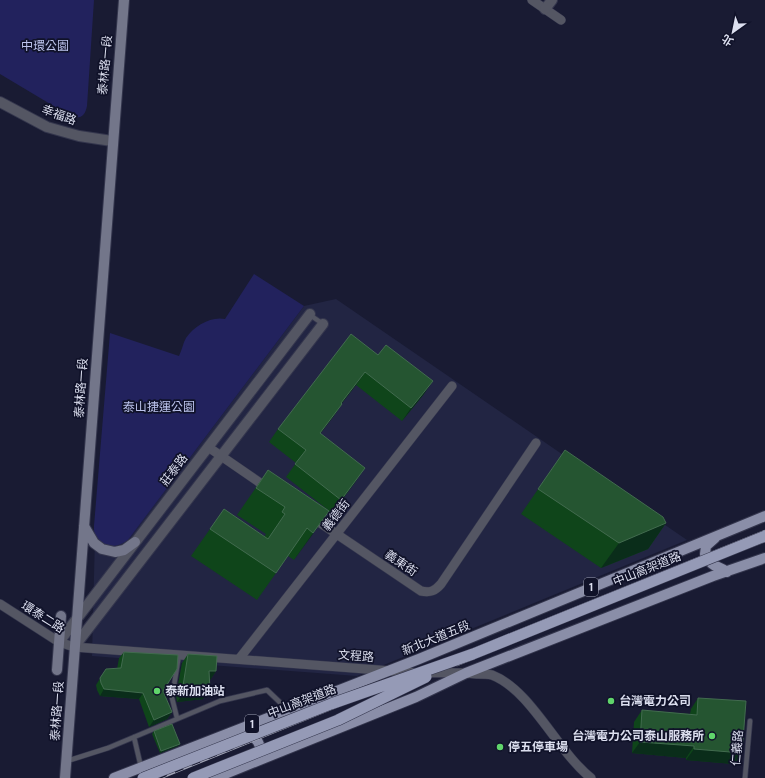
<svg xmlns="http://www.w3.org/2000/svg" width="765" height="778" font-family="'DM Sans','Noto Sans TC',sans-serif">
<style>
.built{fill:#222543}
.green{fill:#22225d}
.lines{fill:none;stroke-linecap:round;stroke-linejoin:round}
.service-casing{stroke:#34364d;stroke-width:6}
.minor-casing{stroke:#34364d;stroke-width:10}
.tertiary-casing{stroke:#34364d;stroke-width:12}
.secondary-casing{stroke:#34364d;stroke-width:12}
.primary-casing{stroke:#34364d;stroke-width:12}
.service{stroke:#545663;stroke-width:4.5}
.minor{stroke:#545663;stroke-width:9}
.tertiary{stroke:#545663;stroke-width:10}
.secondary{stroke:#73768a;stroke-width:10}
.primary{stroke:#8a8ea8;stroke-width:10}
.rail-casing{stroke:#a1a4b6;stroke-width:4.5}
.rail{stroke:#101229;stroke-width:3;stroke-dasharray:9;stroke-linecap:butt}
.trunk-bridge-casing{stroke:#34364d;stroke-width:12;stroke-linecap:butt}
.trunk-bridge{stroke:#959ab6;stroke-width:11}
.wall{fill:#0f451a}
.shaded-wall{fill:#0a2d1a}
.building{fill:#255531;stroke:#426b4f}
.poi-dot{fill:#60d56b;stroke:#101229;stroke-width:1.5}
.labels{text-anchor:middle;stroke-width:3.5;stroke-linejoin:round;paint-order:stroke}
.shield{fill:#101229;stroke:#9fa2b4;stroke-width:1}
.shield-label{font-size:11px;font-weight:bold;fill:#dcdfef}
.park-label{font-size:12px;fill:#bdc4ed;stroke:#101229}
.street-label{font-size:12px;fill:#dcdfef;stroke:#101229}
.poi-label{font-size:12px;font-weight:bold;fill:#dcdfef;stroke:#101229;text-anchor:start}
</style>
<rect width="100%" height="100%" fill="#191b33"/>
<path class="built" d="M 336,299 L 687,540 L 357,676 L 92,656 L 95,536 L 128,540 L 304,306 Z"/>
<path class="green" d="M 0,0 L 94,0 L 87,106 C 85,115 82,119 72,117 L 0,74 Z
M 254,274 L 304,306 L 128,540 C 118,547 101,551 95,536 C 94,533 94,529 94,526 L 110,333 L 179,356 C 182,350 183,343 186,338 C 194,326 211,316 225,319 Z"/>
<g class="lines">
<defs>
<path id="service" d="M 310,315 L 323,324
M 177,718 L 172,698 L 179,655
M 134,737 L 141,767
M 67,761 L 108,748 L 220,701 L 267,690 L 288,710
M 745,778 L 750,721"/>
<path id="minor" d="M 532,0 L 561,20
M 208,447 L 269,489
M 310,516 L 421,591 C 430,593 435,591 441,584 L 536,443
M 0,604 L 59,642 L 74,647 L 418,673 C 438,673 457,672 477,674 C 481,674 487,674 492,675 C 531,690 557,751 591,778
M 239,659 L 452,386"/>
<path id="tertiary" d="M 545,9 L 552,0
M 0,102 L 47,127 L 79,136 L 112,141
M 59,642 L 310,314
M 74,647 L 323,324"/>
<path id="secondary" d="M 84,526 L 94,543 L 102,549 L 115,552 L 124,550 L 135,542
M 57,670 L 61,616
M 65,778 L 124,0"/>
<path id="primary" d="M 715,538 L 706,546 L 705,554 C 713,569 716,564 727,572
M 245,731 C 256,737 265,746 257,758
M 114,778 L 419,659 L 765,516
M 215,778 L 416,697 L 466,673 L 713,576 L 765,558"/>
</defs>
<use href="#service" class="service-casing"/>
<use href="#minor" class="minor-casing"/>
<use href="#tertiary" class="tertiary-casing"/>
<use href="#secondary" class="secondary-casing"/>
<use href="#primary" class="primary-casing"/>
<use href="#service" class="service"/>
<use href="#minor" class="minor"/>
<use href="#tertiary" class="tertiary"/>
<use href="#secondary" class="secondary"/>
<use href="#primary" class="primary"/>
<defs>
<path id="rail" d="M 700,565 L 765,540
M 457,664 L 668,578
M 158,778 L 765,532"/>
</defs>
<use href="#rail" class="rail-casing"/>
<use href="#rail" class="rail"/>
<defs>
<path id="trunk-bridge" d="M 143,778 L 331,704 L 473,654 L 765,536
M 193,778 L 338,720 L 426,677"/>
</defs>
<use href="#trunk-bridge" class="trunk-bridge-casing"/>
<use href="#trunk-bridge" class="trunk-bridge"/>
</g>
<path class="wall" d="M 378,355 L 424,394 L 402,421 L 356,385 L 341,404 L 342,404 L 333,417 L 320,433 L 356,481 L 332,513 L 286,477 L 296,463 L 269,442 L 278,429 Z
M 565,450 L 666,523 L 648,549 L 601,568 L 521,514 Z
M 268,470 L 329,511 L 294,560 L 288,556 L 257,600 L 191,556 L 224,509 L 264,537 L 266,534 L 237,515 Z
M 124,652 L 163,691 L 172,712 L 167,719 L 149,727 L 139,699 L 100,696 L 97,690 L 96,685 L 106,669 L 117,669 L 119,658 Z
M 188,654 L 216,671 L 210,680 L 209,680 L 203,699 L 177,702 L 176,695 L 182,663 Z
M 698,698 L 742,753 L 734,764 L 686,760 L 686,758 L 632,753 L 634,722 L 642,710 L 690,714 L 691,709 Z
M 154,731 L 180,744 L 178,746 L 160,753 L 152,734 Z"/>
<path class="shaded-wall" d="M 365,372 L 356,385 L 332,416 L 341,403 Z
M 433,381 L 424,394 L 402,421 L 411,408 Z
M 342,404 L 333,417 L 311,446 L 320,433 Z
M 365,468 L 356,481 L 332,513 L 341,500 Z
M 329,511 L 310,538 L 294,560 L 313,533 Z
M 666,523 L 648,549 L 601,568 L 619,543 Z
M 209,671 L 216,671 L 210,680 L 203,679 Z
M 104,689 L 143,693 L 139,699 L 100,696 Z
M 210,690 L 203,699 L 177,702 L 184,693 Z
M 172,712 L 167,719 L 149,727 L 154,720 Z
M 640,742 L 694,746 L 686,758 L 632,753 Z
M 180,744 L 178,746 L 160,753 L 161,751 Z
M 694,749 L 742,753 L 734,764 L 686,760 Z"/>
<path class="building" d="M 351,334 L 378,355 L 386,345 L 433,381 L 411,408 L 365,372 L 341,403 L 342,404 L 320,433 L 365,468 L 341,500 L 295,464 L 306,450 L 278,429 Z
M 565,450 L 663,517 L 666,523 L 619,543 L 538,489 Z
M 268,470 L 329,511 L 313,533 L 307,528 L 276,573 L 210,529 L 224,509 L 268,539 L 285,514 L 282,512 L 285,507 L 256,488 Z
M 124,652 L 178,655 L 177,669 L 163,691 L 172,712 L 154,720 L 143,693 L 104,689 L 101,683 L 100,678 L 106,669 L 121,668 Z
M 188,654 L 217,656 L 216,671 L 209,671 L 210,690 L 184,693 L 183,686 Z
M 698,698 L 746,701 L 742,753 L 694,749 L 694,746 L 640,742 L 642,710 L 697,715 Z
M 172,724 L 180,744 L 161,751 L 154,731 Z"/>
<g class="poi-dot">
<circle cx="157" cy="691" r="4"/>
<circle cx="611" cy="701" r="4"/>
<circle cx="712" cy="736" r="4"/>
<circle cx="500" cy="747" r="4"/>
</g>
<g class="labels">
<g class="shield">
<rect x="584" y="578" width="14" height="18" rx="3"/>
<rect x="245" y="715" width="14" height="18" rx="3"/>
</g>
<g class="shield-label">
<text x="591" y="591">1</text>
<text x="252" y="728">1</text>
</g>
<g class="park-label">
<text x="45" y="50">中環公園</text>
<text x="159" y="411">泰山捷運公園</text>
</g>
<g class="street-label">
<text transform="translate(105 65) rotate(-85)" y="4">泰林路一段</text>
<text transform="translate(59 115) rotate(20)" y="4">幸福路</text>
<text transform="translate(81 388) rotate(-86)" y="4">泰林路一段</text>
<text transform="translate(174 470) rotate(-53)" y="4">莊泰路</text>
<text transform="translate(336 515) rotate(-52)" y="4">義德街</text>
<text transform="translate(401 563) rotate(34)" y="4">義東街</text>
<text transform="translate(647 569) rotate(-22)" y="4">中山高架道路</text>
<text transform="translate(43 617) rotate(32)" y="4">環泰二路</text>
<text transform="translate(436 638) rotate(-22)" y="4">新北大道五段</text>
<text transform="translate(356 656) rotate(4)" y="4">文程路</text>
<text transform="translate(302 701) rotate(-21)" y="4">中山高架道路</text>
<text transform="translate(57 711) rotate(-86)" y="4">泰林路一段</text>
<text transform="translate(737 748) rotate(-85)" y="4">仁義路</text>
</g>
<g class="poi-label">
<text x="165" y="695">泰新加油站</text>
<text x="619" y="705">台灣電力公司</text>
<text x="704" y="740" text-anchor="end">台灣電力公司泰山服務所</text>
<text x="508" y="751">停五停車場</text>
</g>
</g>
<g transform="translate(733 32) rotate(213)" stroke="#101229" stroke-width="3" paint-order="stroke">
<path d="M0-3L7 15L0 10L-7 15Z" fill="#dcdfef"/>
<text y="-6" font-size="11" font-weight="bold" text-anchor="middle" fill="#dcdfef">北</text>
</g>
</svg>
